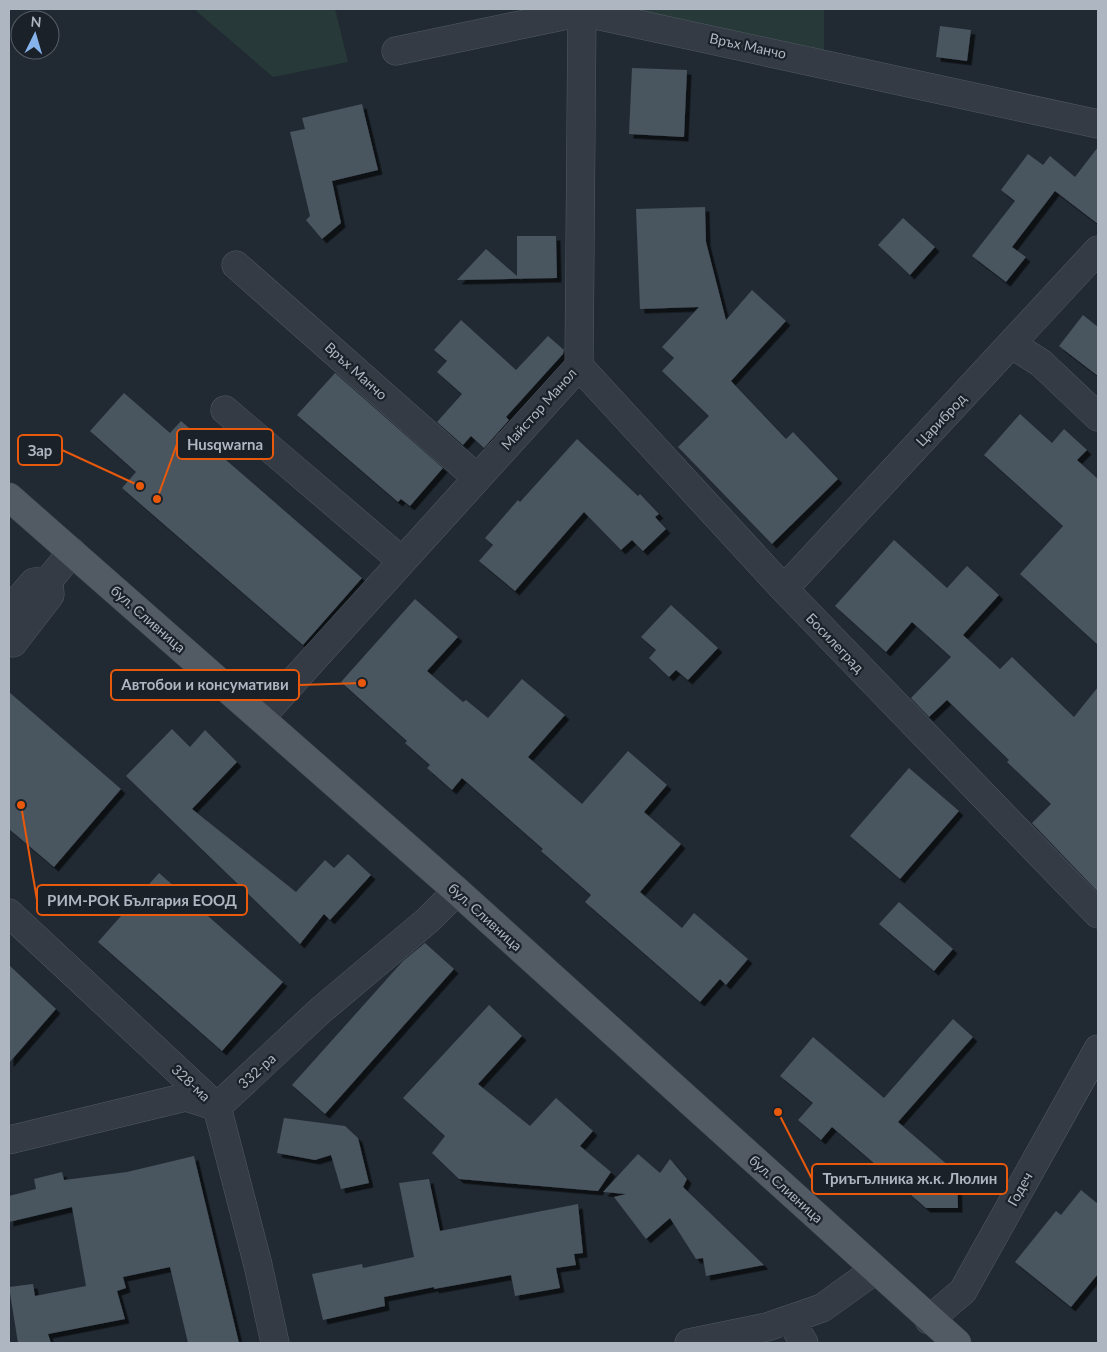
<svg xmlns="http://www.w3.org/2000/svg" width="1107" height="1352" font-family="Lato,sans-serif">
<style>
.green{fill:#273938}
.building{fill:#49545f;filter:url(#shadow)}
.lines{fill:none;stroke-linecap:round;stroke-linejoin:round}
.minor-casing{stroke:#515962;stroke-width:29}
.major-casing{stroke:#3d444e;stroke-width:29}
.minor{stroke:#343b44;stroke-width:28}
.major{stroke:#525b64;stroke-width:28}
.labels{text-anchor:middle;stroke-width:4.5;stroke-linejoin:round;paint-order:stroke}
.street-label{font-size:14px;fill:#aeb6c1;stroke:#1a2129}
.leader{fill:none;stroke:#e8590c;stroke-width:2}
.callout-dot{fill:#e8590c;stroke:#1a2129;stroke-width:2}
.callout{fill:#1a2129;stroke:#e8590c;stroke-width:2}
.callout-label{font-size:15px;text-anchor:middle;font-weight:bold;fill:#aeb6c1}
</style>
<defs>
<filter id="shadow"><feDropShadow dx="4.5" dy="4.5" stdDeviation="0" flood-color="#0009"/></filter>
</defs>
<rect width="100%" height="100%" fill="#212a33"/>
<path class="green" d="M 194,9 L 335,9 L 348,62 L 273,77 Z
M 582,9 L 824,9 L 824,62 Z"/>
<path class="building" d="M 940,26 L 971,30 L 967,61 L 936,57 Z
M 632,68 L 687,70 L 684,137 L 629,134 Z
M 362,104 L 378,170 L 332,181 L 341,223 L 322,239 L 306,220 L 310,216 L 290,132 L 305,129 L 302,118 Z
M 1098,147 L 1098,224 L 1055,191 L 1012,247 L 1026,257 L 1006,282 L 972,256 L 1015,201 L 1001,190 L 1028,154 L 1043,165 L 1050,156 L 1075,177 Z
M 705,207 L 706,242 L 726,320 L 752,290 L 786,321 L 731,381 L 786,439 L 793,432 L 838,479 L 772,544 L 678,447 L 709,416 L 662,371 L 674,358 L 662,347 L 699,307 L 640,309 L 636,209 Z
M 903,218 L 935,247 L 910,275 L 878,245 Z
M 517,236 L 556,236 L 557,278 L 457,280 L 486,249 L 517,276 Z
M 1083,315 L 1098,327 L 1098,376 L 1059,346 Z
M 461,320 L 516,370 L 548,336 L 564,350 L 563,354 L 506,417 L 509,420 L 484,448 L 471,436 L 463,445 L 437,422 L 462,394 L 437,372 L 447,361 L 434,350 Z
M 335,373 L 443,468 L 410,506 L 401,499 L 398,502 L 297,415 Z
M 124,393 L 170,433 L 181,421 L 362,578 L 303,645 L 122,488 L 136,472 L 90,431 Z
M 1020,414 L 1052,443 L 1064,429 L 1087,450 L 1077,460 L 1098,479 L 1098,645 L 1020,574 L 1063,526 L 984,455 Z
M 577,439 L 638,496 L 640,494 L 659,514 L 655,517 L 666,529 L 643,551 L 632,540 L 621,550 L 584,512 L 515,591 L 479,561 L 493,545 L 485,538 L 518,500 L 520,502 Z
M 894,540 L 947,588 L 967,566 L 999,595 L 963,635 L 1000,669 L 1012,657 L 1074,717 L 1098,687 L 1098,892 L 1032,823 L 1051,804 L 1007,762 L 1009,760 L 947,700 L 929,717 L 911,698 L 951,657 L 912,622 L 886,652 L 835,606 Z
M 415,599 L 458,637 L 427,671 L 463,702 L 466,700 L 488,718 L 522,679 L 565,715 L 528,757 L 582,804 L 628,751 L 667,785 L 644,812 L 681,844 L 640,892 L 682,928 L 694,913 L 748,959 L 726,985 L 720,979 L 700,1002 L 585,902 L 591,895 L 541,851 L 543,849 L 462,778 L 452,790 L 427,768 L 430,765 L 405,743 L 407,741 L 341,682 Z
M 671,605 L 718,648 L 688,680 L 676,670 L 669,677 L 649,658 L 656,650 L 641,637 Z
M 9,692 L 121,789 L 54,867 L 9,829 Z
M 172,729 L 190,747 L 205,730 L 237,762 L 192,809 L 296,892 L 325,860 L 334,868 L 348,854 L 371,875 L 330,920 L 324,914 L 300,944 L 126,776 Z
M 909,768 L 959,811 L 900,879 L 850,836 Z
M 159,873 L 283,982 L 222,1051 L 98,942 Z
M 899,902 L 953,949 L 934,971 L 879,924 Z
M 425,943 L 454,969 L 325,1114 L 292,1085 L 403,961 Z
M 9,965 L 56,1009 L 9,1063 Z
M 489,1005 L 522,1036 L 478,1084 L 530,1126 L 556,1098 L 593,1131 L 580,1146 L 611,1172 L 598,1191 L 459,1179 L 432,1153 L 445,1136 L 403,1098 Z
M 953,1019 L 973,1037 L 898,1122 L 957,1173 L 958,1208 L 926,1208 L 832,1127 L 821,1140 L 798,1120 L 813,1103 L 780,1076 L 813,1037 L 884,1098 Z
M 284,1118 L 345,1126 L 358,1138 L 369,1183 L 341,1189 L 331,1155 L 315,1160 L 277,1153 Z
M 638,1154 L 660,1173 L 670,1159 L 687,1179 L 683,1187 L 764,1265 L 706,1276 L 703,1258 L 696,1259 L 670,1218 L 646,1239 L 614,1197 L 626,1194 L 603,1192 Z
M 194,1156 L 239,1343 L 188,1343 L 170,1267 L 123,1277 L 126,1288 L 117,1291 L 125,1319 L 48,1334 L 51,1343 L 18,1343 L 9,1287 L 33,1284 L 35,1296 L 86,1286 L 72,1207 L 9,1222 L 9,1196 L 36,1189 L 34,1179 L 62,1172 L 64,1180 L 127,1172 Z
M 429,1179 L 440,1231 L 578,1204 L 583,1253 L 574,1254 L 576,1265 L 556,1268 L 560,1288 L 515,1296 L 511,1275 L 434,1289 L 434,1287 L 384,1297 L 385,1306 L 323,1320 L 312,1274 L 362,1264 L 363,1268 L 414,1257 L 399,1183 Z
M 1081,1190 L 1098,1204 L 1098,1274 L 1071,1307 L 1015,1262 L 1056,1211 L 1061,1215 Z"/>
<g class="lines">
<defs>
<path id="minor" d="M 396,51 L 582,12 L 1098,124
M 236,265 L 477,478
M 1011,344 L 1041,363 L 1098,417
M 579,366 L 784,589 L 1098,914
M 225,410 L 402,561
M 784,589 L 1098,250
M 9,611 L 34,582 L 49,580 L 72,552
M 9,640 L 13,643 L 50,595 L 49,580
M 261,717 L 579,366 L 582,9
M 9,913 L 217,1107 L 258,1265 L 275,1343
M 9,1140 L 186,1097 L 217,1107 L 321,1010 L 428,920 L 457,891
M 790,1319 L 804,1343
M 929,1320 L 963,1291 L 1098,1049
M 689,1343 L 767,1327 L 822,1308 L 875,1270"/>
<path id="major" d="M 9,497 L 457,891 L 957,1343"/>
</defs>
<use href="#minor" class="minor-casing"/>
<use href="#major" class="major-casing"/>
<use href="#minor" class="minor"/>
<use href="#major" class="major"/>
</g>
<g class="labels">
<g class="street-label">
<text transform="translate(748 46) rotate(12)" y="5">Връх Манчо</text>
<text transform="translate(356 371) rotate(42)" y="5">Връх Манчо</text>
<text transform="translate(539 409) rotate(-48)" y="5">Майстор Манол</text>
<text transform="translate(941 420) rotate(-47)" y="5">Цариброд</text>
<text transform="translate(148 619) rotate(41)" y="5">бул. Сливница</text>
<text transform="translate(835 643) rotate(46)" y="5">Босилеград</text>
<text transform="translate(485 917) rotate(42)" y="5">бул. Сливница</text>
<text transform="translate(257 1071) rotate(-42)" y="5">332-ра</text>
<text transform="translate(191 1083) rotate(43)" y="5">328-ма</text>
<text transform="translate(786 1189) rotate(42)" y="5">бул. Сливница</text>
<text transform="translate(1020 1189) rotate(-61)" y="5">Годеч</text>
</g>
</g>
<path class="leader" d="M157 499L177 444M140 486L62 450M362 683L299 685M21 805L37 900M778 1112L812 1179"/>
<g class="callout-dot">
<circle cx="157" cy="499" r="5"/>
<circle cx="140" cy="486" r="5"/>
<circle cx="362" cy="683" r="5"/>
<circle cx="21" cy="805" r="5"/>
<circle cx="778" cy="1112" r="5"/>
</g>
<g class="callout">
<rect x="177" y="429" width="96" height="30" rx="5"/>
<rect x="18" y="435" width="44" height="30" rx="5"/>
<rect x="111" y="670" width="188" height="30" rx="5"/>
<rect x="37" y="885" width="210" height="30" rx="5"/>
<rect x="812" y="1164" width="195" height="30" rx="5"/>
</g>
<g class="callout-label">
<text x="225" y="450">Husqwarna</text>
<text x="40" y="456">Зар</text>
<text x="205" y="690">Автобои и консумативи</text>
<text x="142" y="906">РИМ-РОК България ЕООД</text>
<text x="910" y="1184">Триъгълника ж.к. Люлин</text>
</g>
<rect width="1107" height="1352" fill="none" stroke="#aeb6c1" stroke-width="20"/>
<g transform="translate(35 35) rotate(5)"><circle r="24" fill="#1a2129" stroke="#555d66"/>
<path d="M0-4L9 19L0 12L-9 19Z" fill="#87b3ed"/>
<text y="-8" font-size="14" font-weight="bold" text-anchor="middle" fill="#aeb6c1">N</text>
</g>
</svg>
